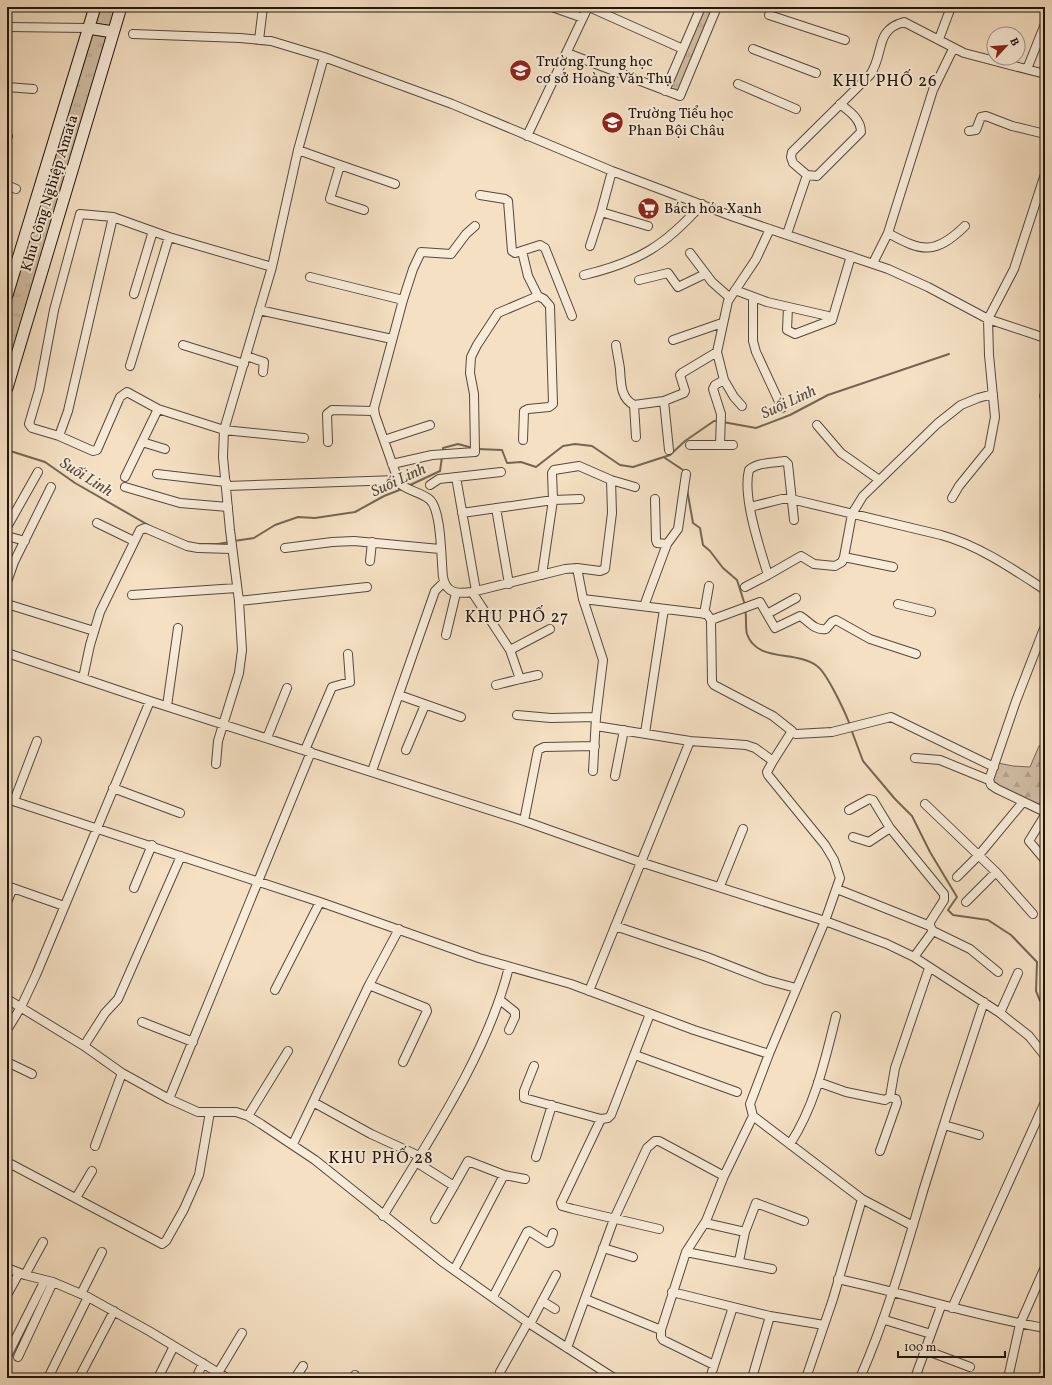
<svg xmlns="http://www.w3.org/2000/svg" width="1052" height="1385" font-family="Vollkorn,serif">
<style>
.grass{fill:url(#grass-tufts);stroke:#796959}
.forest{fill:url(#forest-firs);stroke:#796959}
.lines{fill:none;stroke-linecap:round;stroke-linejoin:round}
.stream{stroke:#756555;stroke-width:2}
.street-casing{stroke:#56483b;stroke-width:10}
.secondary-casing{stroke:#21150e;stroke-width:13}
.street{stroke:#f8ebd8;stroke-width:8}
.secondary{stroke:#f8ebd8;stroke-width:11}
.labels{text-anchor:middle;stroke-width:4;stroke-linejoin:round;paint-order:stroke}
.poi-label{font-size:15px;fill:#21150e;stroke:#f8ebd8;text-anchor:start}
.street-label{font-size:15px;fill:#21150e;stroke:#f8ebd8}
.water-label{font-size:16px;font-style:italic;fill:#594b3e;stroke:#f8ebd8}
.quarter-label{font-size:17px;letter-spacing:1px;fill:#21150e;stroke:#f8ebd8}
</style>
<defs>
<pattern id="grass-tufts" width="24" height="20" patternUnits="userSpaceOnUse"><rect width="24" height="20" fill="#d1bda4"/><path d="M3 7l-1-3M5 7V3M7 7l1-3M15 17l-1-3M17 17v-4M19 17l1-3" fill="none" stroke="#b3a28c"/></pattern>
<pattern id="forest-firs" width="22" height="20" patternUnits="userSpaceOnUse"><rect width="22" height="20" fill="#d1bda4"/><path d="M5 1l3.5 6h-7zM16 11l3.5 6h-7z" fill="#b3a28c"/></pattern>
</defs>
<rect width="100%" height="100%" fill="#f5e0c3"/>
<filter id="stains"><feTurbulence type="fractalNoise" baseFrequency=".005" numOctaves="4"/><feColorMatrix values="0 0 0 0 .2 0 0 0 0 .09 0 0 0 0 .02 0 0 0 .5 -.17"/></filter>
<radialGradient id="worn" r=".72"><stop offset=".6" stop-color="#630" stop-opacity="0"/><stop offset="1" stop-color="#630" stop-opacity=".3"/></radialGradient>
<path class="grass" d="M 99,7 L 117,7 L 110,29 L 93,26 Z
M 703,7 L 714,7 L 679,93 L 668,90 Z
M 91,31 L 108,34 L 7,374 L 7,310 Z"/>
<path class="forest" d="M 1045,741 L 1045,809 L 992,782 L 998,763 L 1013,766 L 1030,767 L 1039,746 Z"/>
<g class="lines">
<path class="stream" d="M 723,422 L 756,428 L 790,415 L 828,395 L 949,354
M 477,449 L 502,450 L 507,463 L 521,462 L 536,467 L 563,446 L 575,444 L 592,446 L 620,465 L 633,467 L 670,455 L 685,441 L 714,421 L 719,421
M 7,450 L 45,462 L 75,483 L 150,526
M 443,453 L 443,448 L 458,444 L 473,448
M 665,458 L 686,472
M 408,486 L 440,471 L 442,457
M 687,489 L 693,523 L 700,528 L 703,545 L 710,551 L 723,568 L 737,580 L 745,605
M 234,541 L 254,538 L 275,525 L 298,517 L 315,518 L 355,512 L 384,496 L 402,489
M 194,544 L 218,544 L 230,542
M 745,609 C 747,618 745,626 747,634 C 757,663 796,650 817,666 C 827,673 845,712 850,725
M 851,729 L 863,761 L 895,799 L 912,816 L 930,852 L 957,897 L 948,910 L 953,915 L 988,920 L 1011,935 L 1037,962 L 1036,991 L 1040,1001 L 1045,1003"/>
<defs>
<path id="street" d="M 552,7 L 583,18
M 589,7 L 683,49
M 769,15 L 845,40
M 7,27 L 88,28
M 133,34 L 240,38 L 271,41 L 324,57
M 939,39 L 951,7
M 259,40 L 263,7
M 753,49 L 816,73
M 567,53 L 680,96 L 717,7
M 1027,69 L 1045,24
M 738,84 L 796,109
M 7,87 L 33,89
M 665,91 L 701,7
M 969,131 L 976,130 L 981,117 L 986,116 L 1012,126 L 1045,134
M 527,136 L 588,7
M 7,138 L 8,136
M 298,150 L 340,165 L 330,199 L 364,210
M 340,165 L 395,184
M 612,171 L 601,212 L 648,226
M 807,175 L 817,176 L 861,132 C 861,119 849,111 840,104
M 7,185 L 16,189
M 480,195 L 505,199 L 508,201 L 512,251 L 515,253 L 540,245 L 545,248 L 572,316
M 475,226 L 466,234 L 451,254 L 421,252 L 413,269 L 403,300 L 374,408 L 375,415 L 399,483 C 408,491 420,492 429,499 C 442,509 441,561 443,577 C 446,594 458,594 472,592 L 565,569 L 577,568 L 583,599 L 603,660 L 596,717 L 593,771
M 888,233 C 922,252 935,255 965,226
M 787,234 L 807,175 L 793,163 L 791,157 L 792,152 L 870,75 C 885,53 874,30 904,22 L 964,53 L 1045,74
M 590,246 L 601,212
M 522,251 L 528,276 L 538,296 L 544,299 L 550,306 L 553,404 L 549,407 L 528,409 L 524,411 L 523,440
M 690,253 L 712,282 L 729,297
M 873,263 L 888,233 L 933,90 L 953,49
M 272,267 L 169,237 L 113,217 L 80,214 L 54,310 L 39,390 L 29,424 L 32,428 L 59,436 L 93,451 L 97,450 L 120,397 L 127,392 L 158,409 L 224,430 L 304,438
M 584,275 C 638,262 665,246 702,204
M 310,277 L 403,300
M 639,280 L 668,273 L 678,287 L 705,274
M 735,290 L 767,302 L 828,316 L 832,320
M 134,294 L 153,231
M 753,298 L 753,341 L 756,352 L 782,408
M 788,307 L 787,330 L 795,334 L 832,320 L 851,256
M 259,310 L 392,339
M 673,340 L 722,323
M 183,345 L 244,364
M 616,345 C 617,353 619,361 620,369 C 621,382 620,398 634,405 L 664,401 L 669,450
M 246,356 L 264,362 L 263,372
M 130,366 L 169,237
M 724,380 L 734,397 L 742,406
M 1044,396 L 1045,397
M 664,401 L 684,393 L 685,391 L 680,375 L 682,373 L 717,352
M 634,405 L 636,437
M 817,425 L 841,453 L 878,479
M 59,436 L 68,411 L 113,217
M 384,440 L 430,425
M 142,442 L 165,449
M 328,442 L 327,414 L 332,410 L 374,411
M 690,445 L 720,445 L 721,414 L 713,389 L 715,385 L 724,380 L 717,352 L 728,301 L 756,259 L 770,229
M 720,445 L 733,445
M 392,464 L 432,455 L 475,452 L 474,394 L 470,373 L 471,357 L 477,345 L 498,313 L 538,296
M 157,474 L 226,482
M 125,477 L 158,409
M 456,477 L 476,591
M 430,485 L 439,479 L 501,472
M 226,486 L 397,480
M 125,487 L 180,503 L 228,507
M 952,498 L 959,486 L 989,449 L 995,417 L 989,355 L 988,319 L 1014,269 L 1045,174
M 750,507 L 782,499 L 791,499 L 941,535 C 978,545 1013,569 1045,590
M 496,508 L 509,584
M 462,513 L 553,500 L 580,499
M 794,520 L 788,464 L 785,461 C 774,463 758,462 749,470 C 742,496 760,549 768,575 L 801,556 L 814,564 L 835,566 L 842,562 L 844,557
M 97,523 L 134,541
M 7,527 L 38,472
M 7,536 L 25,541
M 667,544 L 678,529 L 686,474
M 285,548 L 332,542 L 354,541 L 440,549
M 370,561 L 372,542
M 893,567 L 844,557 L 852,514 L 863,496 L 937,424 L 961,405 L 978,398 L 993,394
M 577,568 L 600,571 L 605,569 L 612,513 L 611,480
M 542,575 L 553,500 L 552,473 L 554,470 L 579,466 L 611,480 L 635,487
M 7,582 L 14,562 L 51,487
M 745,587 L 768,575
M 472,592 L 510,650 L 550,629
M 132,595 L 237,588
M 583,599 L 707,614 L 711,620 L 712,682 L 714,685 L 773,716 L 792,731 L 773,761
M 239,601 L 367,587
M 7,604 L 94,631
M 898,604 L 931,612
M 644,606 L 667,544 L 657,543 L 656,540 L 655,499
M 704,614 L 709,586
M 767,614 L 796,598
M 711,620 L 760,602 L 775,628 L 800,616 C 808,620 814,631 826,629 L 832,622 L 836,620 L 870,639 L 916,654
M 1045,626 L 1016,701 L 989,780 L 991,785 L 997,789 L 1045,812
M 446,635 L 456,593
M 510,650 L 520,679 L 538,675
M 7,653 L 150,701 L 524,821 L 640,862 L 825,921 L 887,944 L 914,957 L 1000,1013 L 1029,1036 L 1045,1056
M 83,678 L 90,645 L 100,612 L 140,530 L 145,528 L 187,546 L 198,548 L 232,549
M 496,685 L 520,679
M 399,695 L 461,717
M 167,706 L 178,628
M 517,715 L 551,718 L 596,717
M 596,726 L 690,741 L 746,745 L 755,748 L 773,761 L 767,772 L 768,775 L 825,845 L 834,860 L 840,878 L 825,921 L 769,1054 L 750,1104 L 753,1116 L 862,1199 L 913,1226
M 645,733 L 664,609
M 796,734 L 832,732 L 891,717 L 994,767
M 267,738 L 287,688
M 305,750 L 332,687 L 350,682 L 348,654
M 406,750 L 425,705
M 915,758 L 940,760 L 989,780
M 216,764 L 218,741 L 239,673 L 242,650 L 239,601 L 230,530 L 223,457 L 224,430 L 272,267 L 298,150 L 324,57 L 452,104 L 612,171 L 734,217 L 888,269 L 928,287 L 988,319 L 1045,338
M 372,771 L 435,591 L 444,582
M 615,776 L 624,730
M 113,788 L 180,813
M 7,799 L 320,902 L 479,958 L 571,984 L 694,1030 L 769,1054
M 14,801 L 37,741
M 925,804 L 996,872 L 1033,914
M 849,810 L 869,799 L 873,800 L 890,828 L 869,842 L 853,837
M 1045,815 L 1029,841 L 1045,860
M 524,821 L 538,750 L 544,747 L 595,746
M 890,828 L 944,894 L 944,900 L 930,922 L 930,926 L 933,931
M 957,877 L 979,855 L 1023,802
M 7,886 L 64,906
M 720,886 L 743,829
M 134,888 L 152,845
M 837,889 L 930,926
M 7,902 L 13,888
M 966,902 L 996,872
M 615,926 L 707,957 L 766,980 L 796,988
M 914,957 L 933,931 L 970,949 L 998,972
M 369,985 L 426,1008 L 427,1011 L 403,1062
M 275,990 L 320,902
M 589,991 L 690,741
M 7,999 L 84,1046 L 122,1073 L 169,1099 L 198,1112 L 236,1112 L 248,1116 L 261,1124 L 315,1160 L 444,1263 L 530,1324 L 614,1378
M 500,1000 L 515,1012 L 515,1017 L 509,1030
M 1000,1013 L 1018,973
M 650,1014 L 611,1115 L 608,1118 L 601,1119 L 561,1203 L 562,1206 L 573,1209 L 659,1229
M 142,1022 L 193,1042
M 7,1030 L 21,1007 L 36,975 L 150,701
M 84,1046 L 105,1013 L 118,999 L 181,856
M 635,1055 L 737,1092
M 7,1062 L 32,1074
M 534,1066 L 524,1091 L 524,1098 L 601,1119
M 818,1082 L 846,1092 L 885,1100 L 890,1097 L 895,1068 L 929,968
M 169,1099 L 311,752
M 313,1102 L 371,1134 L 419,1156
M 248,1116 L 288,1051
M 944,1125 L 979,1135
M 293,1144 L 369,985 L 399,929
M 790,1144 C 815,1106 825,1060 836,1016
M 95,1146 L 122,1073
M 880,1151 L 897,1103 L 896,1099 L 890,1097
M 536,1157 L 552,1105
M 7,1162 L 162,1244 L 166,1241 L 184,1209 L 199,1175 L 210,1112
M 416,1162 L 454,1186 L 468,1161 L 504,1175 L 525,1179
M 76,1198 L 92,1171
M 383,1216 C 429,1140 488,1053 509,967
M 435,1219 L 454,1186
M 705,1223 L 745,1232 L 739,1261
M 745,1232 L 756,1203 L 804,1221
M 603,1248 L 633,1257
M 686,1252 L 772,1269
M 7,1268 L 25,1275 L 53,1282 L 88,1297 L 149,1331 L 227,1378
M 454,1270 L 504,1175
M 25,1275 L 43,1242
M 838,1279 C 908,1294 975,1316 1045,1328
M 672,1292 L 770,1316 L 824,1325
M 81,1294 L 102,1252
M 7,1295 L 19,1273
M 493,1297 L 527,1232 L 529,1231 L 548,1243 L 550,1242 L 553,1233
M 585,1299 L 661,1330
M 542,1301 L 555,1309
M 952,1308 L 1045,1102
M 885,1320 L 931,1334
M 530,1324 L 556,1275
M 567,1348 L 614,1219 L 647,1148 L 655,1141 L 659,1141 L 724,1176
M 925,1350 L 970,1367
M 7,1356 L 45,1280
M 18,1357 L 53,1282
M 714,1365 L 663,1340 L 661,1337 L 661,1330 L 686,1252 L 706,1221 L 724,1176 L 753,1116
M 500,1372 L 528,1322
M 218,1373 L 242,1333
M 81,1374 L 114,1311
M 48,1378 L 88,1297
M 158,1378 L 174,1346
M 196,1378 L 203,1363
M 295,1378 L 303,1366
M 353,1378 L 355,1375
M 710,1378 L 733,1307
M 752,1378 L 770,1316
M 806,1378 L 833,1299 L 862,1199
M 860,1378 C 887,1316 905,1253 924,1188 C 943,1126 963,1064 984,1002
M 915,1378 L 941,1306
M 1008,1378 L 1020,1324 L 1045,1267"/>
<path id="secondary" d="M 88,28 L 113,32
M 7,295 L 95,7
M 7,388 L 121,7"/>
</defs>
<use href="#street" class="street-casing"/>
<use href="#secondary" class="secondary-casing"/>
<use href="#street" class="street"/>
<use href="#secondary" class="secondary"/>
</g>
<defs>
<symbol id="school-disc" viewBox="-11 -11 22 22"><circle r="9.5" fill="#8f2418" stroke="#f8ebd8"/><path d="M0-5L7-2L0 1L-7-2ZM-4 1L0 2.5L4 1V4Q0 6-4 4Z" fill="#fff"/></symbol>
<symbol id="supermarket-disc" viewBox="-11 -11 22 22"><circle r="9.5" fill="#8f2418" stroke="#f8ebd8"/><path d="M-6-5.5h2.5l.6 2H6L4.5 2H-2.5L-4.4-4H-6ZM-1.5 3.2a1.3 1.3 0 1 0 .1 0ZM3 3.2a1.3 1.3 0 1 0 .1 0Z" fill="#fff"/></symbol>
</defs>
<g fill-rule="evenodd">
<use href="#school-disc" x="508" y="58" width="25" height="25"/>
<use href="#school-disc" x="600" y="110" width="25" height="25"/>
<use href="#supermarket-disc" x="636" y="196" width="25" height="25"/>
</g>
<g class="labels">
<g class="poi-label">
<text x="536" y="66">Trường Trung học<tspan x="536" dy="17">cơ sở Hoàng Văn Thụ</tspan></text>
<text x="628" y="118">Trường Tiểu học<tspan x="628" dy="17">Phan Bội Châu</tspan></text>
<text x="664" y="213">Bách hóa Xanh</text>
</g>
<g class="street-label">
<text transform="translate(49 193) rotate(-73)" y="5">Khu Công Nghiệp Amata</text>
</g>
<g class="water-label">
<text transform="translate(788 401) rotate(-25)" y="6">Suối Linh</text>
<text transform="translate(87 476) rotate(32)" y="6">Suối Linh</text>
<text transform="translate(398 479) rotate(-25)" y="6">Suối Linh</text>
</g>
<g class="quarter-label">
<text x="885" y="86">KHU PHỐ 26</text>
<text x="517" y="622">KHU PHỐ 27</text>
<text x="381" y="1163">KHU PHỐ 28</text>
</g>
</g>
<rect width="1052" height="1385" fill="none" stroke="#f5e0c3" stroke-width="24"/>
<rect x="8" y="8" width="1036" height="1369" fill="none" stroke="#21150e" stroke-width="2"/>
<rect x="12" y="12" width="1028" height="1361" fill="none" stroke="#21150e"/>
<g transform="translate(1006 46) rotate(64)"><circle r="19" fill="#f8ebd8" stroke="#a29587"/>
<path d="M0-3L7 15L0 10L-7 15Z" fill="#8f2418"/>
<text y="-6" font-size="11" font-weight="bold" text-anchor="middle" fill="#21150e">B</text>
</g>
<path d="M898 1351v6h107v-6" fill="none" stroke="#21150e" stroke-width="2"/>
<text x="904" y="1351" font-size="12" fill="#21150e" stroke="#f8ebd8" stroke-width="3" paint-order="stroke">100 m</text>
<rect width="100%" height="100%" filter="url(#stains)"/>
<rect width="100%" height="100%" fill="url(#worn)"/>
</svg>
